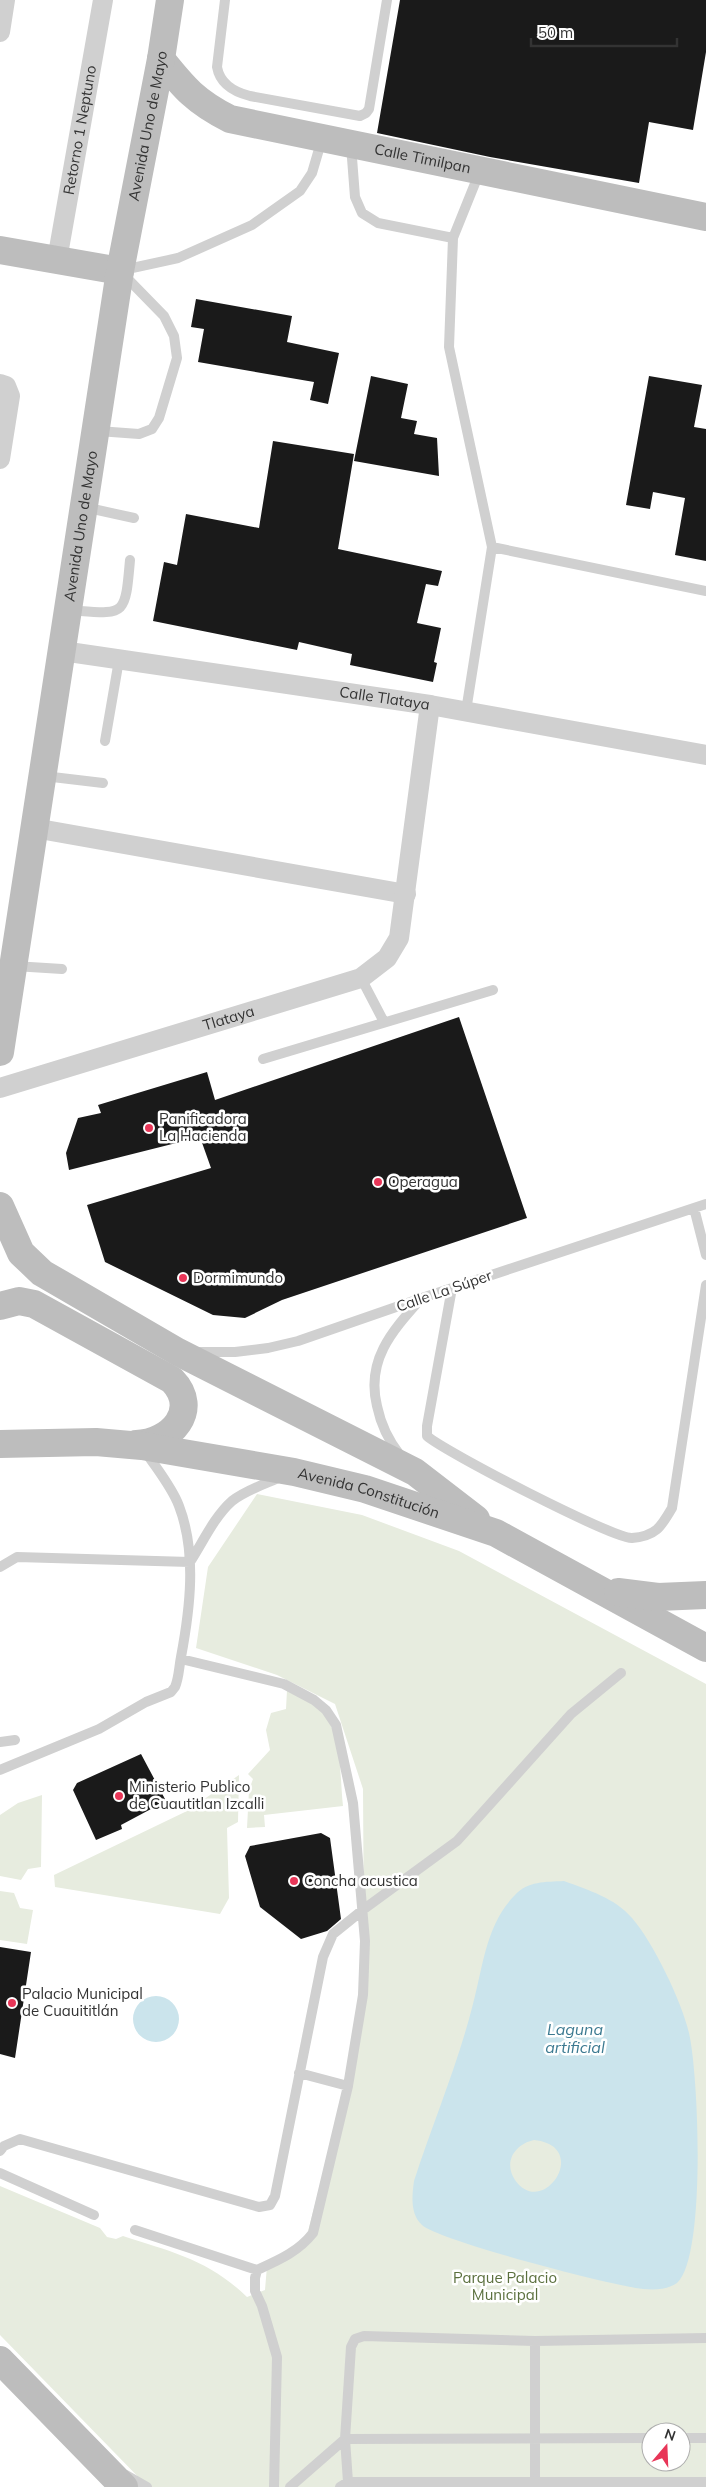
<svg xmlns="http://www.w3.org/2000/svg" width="706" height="2487" font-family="Mulish,sans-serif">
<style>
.green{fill:#e7ecdf;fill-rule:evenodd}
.water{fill:#cbe4ec;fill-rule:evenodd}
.building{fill:#1a1a1a}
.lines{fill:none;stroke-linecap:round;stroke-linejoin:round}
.lane{stroke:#d0d0d0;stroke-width:10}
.street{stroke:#d0d0d0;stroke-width:20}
.secondary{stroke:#bdbdbd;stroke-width:28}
.poi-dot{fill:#e83658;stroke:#fff;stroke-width:2}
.labels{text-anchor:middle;stroke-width:5;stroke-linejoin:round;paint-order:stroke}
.street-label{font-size:15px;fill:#333;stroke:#fff}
.poi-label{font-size:15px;fill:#333;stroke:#fff;text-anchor:start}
.park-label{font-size:15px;fill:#5b703e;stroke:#fff}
.water-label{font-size:16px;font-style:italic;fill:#3c7a91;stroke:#fff}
</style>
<rect width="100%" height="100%" fill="#fff"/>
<path class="green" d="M 257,1494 L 362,1515 L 459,1551 L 706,1684 L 706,2487 L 148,2487 L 0,2335 L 0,2186 L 100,2228 L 107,2237 L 116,2239 L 123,2236 C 172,2252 209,2260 247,2297 L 265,2290 L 267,2266 L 306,2239 L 356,2046 L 364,1942 L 363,1789 L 335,1704 L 277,1675 L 196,1648 L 208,1567 ZM 651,2432 L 681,2432 L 681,2462 L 651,2462 Z
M 287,1690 C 294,1693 305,1696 312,1701 C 344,1726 339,1771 343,1806 L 264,1815 L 265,1827 L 247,1828 L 249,1790 L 253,1779 L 248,1774 L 270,1750 L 266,1730 L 271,1713 L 286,1709 Z
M 239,1775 L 238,1822 L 227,1828 L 229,1898 L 220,1914 L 55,1887 L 54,1875 L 187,1811 Z
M 42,1795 L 41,1867 L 28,1869 L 21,1880 L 0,1876 L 0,1815 L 18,1803 Z
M 0,1891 L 14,1893 L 20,1908 L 33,1910 L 27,1944 L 0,1940 Z"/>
<path class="water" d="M 564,1881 C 588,1890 615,1898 632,1918 C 653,1942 682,2002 689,2033 C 699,2077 706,2258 677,2283 C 666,2290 655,2290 643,2289 C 613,2286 440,2241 422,2225 C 410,2214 412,2196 414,2181 C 433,2122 458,2064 473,2004 C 483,1967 486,1924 515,1895 C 528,1881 545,1882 564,1881 ZM 534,2140 C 592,2146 543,2220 515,2180 C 503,2162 515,2144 534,2140 Z
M133 2019a23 23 0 1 1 46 0a23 23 0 1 1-46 0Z"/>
<path class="building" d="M 400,0 L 706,0 L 706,52 L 693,130 L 649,122 L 639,183 L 490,157 L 377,133 Z
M 196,299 L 292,316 L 287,342 L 339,353 L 328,404 L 310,400 L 314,382 L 198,362 L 204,329 L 191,327 Z
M 371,376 L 408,384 L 401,418 L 417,421 L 414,434 L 437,438 L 439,476 L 354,461 Z
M 649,376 L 702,385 L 694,427 L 706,429 L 706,561 L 675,555 L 685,498 L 653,492 L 650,509 L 626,505 Z
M 273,441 L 354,454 L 338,549 L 442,571 L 438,586 L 426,584 L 417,623 L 441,628 L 434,662 L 437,663 L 433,682 L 350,665 L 352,654 L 299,642 L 297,650 L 153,621 L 164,562 L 177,565 L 186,514 L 259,528 Z
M 459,1017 L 527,1218 L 282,1300 L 245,1318 L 213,1315 L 105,1262 L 87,1205 L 211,1168 L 200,1137 L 69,1170 L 66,1153 L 78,1118 L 101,1113 L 98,1105 L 207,1072 L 215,1100 Z
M 141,1754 L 166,1801 L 121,1825 L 122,1829 L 96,1840 L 73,1790 L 77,1783 Z
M 321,1833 L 330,1838 L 341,1919 L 327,1931 L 301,1939 L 260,1907 L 245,1856 L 250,1846 Z
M 0,1947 L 31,1952 L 15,2058 L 0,2054 Z"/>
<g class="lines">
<path class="lane" d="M 225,0 L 217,67 C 220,84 234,92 250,96 L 360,116 L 366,113 L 369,109 L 387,0
M 351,145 L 355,197 L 362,213 L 378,223 L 453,238 L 480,171
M 453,238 L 449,347 L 492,547
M 123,270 L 178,258 L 252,225 L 300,191 L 312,173 L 322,139
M 98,431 L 139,434 L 152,429 L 159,418 L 177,358 L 174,336 L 164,316 L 124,275
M 84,507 L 134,518
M 68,610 C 125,614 125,619 130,560
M 466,711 L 492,547 L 706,591
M 105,741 L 119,660
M 44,776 L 103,783
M 14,966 L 62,969
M 361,978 L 384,1022
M 263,1059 L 493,990
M 694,1208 L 706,1255
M 452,1288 L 427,1426 L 427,1436 C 445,1452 614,1539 632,1538 C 656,1536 661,1527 672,1508 L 706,1285
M 196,1352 L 235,1352 L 268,1348 L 298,1341 L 422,1298 L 706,1204
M 400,1455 C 388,1440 381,1425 377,1406 C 366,1361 391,1332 420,1300
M 190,1562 C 203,1542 214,1517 232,1501 C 246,1490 265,1484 281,1477
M 0,1567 L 17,1557 L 190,1562
M 0,1742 L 15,1740
M 0,1770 L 99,1729 L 146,1702 L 171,1692 L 175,1687 C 179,1678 179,1667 181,1657 C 190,1609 197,1553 179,1506 C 172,1487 156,1468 145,1451
M 299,2073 L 348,2086
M 0,2151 L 4,2146 L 20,2139 L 259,2207 L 270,2205 L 275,2196 L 323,1957 L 333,1934 L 364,1909 L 457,1841 L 571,1714 L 621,1673
M 0,2173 L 94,2215
M 135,2230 L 257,2270 C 279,2260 298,2252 313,2233 L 348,2086 L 363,1995 L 365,1941 L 353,1803 L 336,1725 L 326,1710 L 314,1700 L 284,1684 L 181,1659
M 257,2270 L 255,2278 L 255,2291 L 262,2306 L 277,2357 L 274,2487
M 535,2341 L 535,2482
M 681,2438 L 706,2438
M 126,2475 L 147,2487
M 348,2482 L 345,2439 L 351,2347 L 355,2339 L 364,2336 L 535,2341 L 706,2338
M 290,2487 L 345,2439 L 651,2438
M 340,2487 L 348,2482 L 706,2482"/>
<g class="street">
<path d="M 0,32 L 5,0"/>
<path id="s1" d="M 57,260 L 103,0"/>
<path d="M 0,384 L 6,386 L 10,396 L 0,459"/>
<path id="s2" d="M 62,651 L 430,705 L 706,755"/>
<path d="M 34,828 L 406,894"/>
<path id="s3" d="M 0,1088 L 361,978 L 387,958 L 399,938 L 430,705"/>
</g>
<g class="secondary">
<path id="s4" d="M 161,59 C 184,88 196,102 230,119 L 706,217"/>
<path d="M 0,250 L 120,271"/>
<path id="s5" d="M 0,1052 L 120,271 L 161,59 L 170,0"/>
<path d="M 0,1206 L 21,1253 L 42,1273 L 178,1352 L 415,1472 L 476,1519"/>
<path d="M 0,1306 L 19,1301 L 34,1304 L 172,1380 C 201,1410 171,1443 136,1444"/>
<path id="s6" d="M 0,1444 L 96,1442 L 142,1446 L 294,1472 L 365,1489 L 496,1533 L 706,1648"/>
<path d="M 618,1592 L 658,1597 L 706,1595"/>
<path d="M 0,2360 L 124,2487"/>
</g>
</g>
<g class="poi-dot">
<circle cx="149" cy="1128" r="5"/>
<circle cx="378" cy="1182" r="5"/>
<circle cx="183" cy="1278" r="5"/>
<circle cx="119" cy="1796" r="5"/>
<circle cx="294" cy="1881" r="5"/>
<circle cx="12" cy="2003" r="5"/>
</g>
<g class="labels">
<g class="street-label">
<text dy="5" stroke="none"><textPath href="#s5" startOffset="938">Avenida Uno de Mayo</textPath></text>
<text dy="5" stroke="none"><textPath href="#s1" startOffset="132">Retorno 1 Neptuno</textPath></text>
<text dy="5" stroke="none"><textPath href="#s4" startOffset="289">Calle Timilpan</textPath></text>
<text dy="5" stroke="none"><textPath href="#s5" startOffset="532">Avenida Uno de Mayo</textPath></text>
<text dy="5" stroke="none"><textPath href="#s2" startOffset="326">Calle Tlataya</textPath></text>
<text dy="5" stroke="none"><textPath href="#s3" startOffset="239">Tlataya</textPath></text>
<text transform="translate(444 1291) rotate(-19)" y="5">Calle La Súper</text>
<text dy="5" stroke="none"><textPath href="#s6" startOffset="374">Avenida Constitución</textPath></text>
</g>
<g class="poi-label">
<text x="159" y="1124">Panificadora<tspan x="159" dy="17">La Hacienda</tspan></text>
<text x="388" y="1187">Operagua</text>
<text x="193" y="1283">Dormimundo</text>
<text x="129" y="1792">Ministerio Publico<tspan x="129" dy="17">de Cuautitlan Izcalli</tspan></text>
<text x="304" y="1886">Concha acustica</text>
<text x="22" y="1999">Palacio Municipal<tspan x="22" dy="17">de Cuauititlán</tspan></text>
</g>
<g class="park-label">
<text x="505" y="2283">Parque Palacio<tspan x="505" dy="17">Municipal</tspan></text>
</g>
<g class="water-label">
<text x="575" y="2035">Laguna<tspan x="575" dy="18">artificial</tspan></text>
</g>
</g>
<g transform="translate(666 2447) rotate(19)"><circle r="24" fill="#ffffff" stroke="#adadad"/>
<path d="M0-4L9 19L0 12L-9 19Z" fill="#e83658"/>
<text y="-8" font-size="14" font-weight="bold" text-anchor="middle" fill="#333333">N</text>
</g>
<path d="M531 38v8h146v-8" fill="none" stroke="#333333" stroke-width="2.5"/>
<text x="538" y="38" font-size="15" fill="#333333" stroke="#ffffff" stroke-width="4" paint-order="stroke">50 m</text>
</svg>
